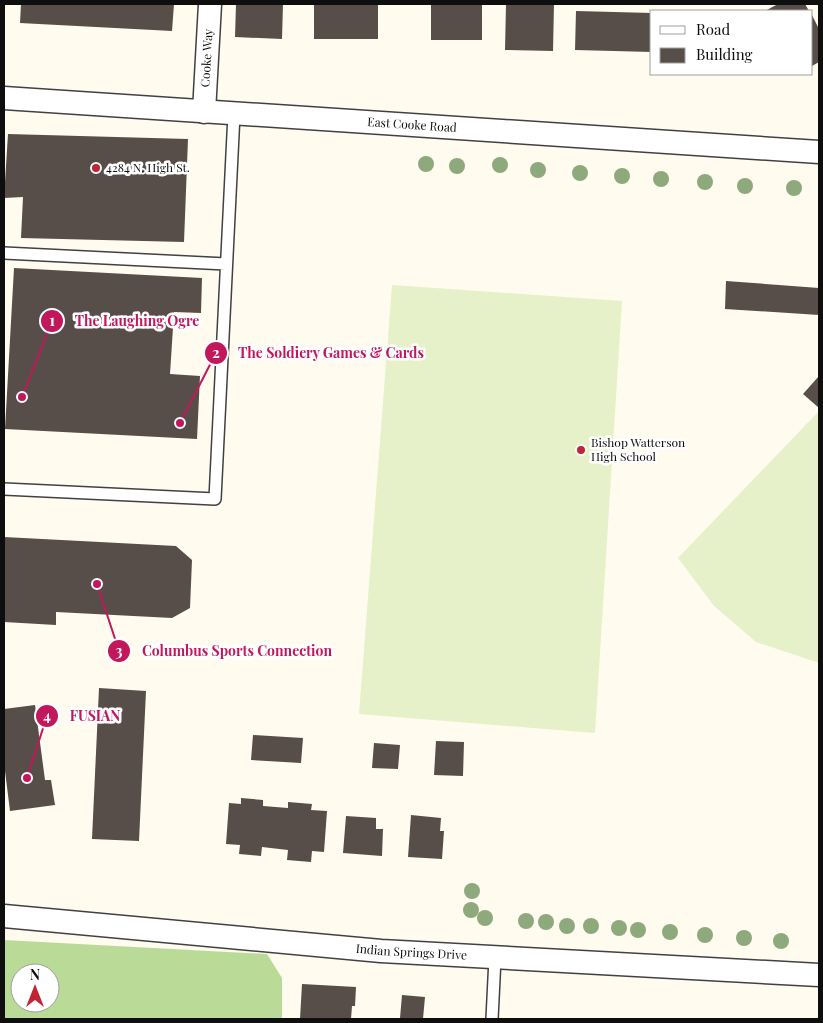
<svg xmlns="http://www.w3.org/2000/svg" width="823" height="1023" font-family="'Playfair Display',serif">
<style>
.forest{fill:#badb97;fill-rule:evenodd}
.pitch{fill:#e6f1ca}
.building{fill:#574e4a}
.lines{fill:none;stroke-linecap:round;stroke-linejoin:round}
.lane-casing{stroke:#414141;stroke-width:14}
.street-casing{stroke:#414141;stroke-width:25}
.lane{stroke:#fff;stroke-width:11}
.street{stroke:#fff;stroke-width:22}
.tree{fill:#8ea97c}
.poi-dot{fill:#bf2437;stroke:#fff;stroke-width:2}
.labels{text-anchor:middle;stroke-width:5;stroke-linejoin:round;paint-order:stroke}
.street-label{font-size:12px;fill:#0e0e0e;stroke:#fff}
.poi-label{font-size:12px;fill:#0e0e0e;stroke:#fff;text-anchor:start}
.leader{fill:none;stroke:#c2185b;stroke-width:2}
.callout-dot{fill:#c2185b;stroke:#fff;stroke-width:2}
.mark-label{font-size:15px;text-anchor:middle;font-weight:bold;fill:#fff}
.callout-label{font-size:14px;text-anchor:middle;font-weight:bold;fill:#c2185b;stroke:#fff;stroke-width:5;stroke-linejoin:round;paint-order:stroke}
</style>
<rect width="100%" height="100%" fill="#fffbef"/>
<path class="forest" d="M 4,940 L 267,954 L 282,978 L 282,1019 L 4,1019 ZM 20,973 L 50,973 L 50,1003 L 20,1003 Z"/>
<path class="pitch" d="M 392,285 L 622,301 L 595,733 L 359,714 Z
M 819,411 L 819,663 L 756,642 L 714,606 L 678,558 Z"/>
<path class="building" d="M 21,4 L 174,4 L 172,31 L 20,23 Z
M 236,4 L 283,4 L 282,39 L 235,37 Z
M 314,4 L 378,4 L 378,39 L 314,39 Z
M 431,4 L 482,4 L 482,40 L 431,40 Z
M 506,4 L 554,4 L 553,51 L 505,50 Z
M 778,4 L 805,4 L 809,11 L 765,11 Z
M 576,11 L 652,13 L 652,52 L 575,50 Z
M 812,15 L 819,29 L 819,62 L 812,66 Z
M 8,134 L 188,139 L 184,242 L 21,238 L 23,197 L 4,198 Z
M 14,268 L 202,278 L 201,313 L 174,312 L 170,374 L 200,376 L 197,439 L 5,429 Z
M 726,281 L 819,288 L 819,315 L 725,309 Z
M 819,376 L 819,408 L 803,394 Z
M 4,537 L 176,546 L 192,560 L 190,608 L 172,618 L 56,612 L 56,625 L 4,622 Z
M 99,688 L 146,691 L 139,841 L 92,839 Z
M 35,705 L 45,780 L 51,780 L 55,805 L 10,811 L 4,763 L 4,744 L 5,744 L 4,709 Z
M 253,735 L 303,738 L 301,763 L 251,760 Z
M 436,741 L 464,742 L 463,776 L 434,775 Z
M 374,743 L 400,745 L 398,769 L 372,768 Z
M 241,798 L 263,800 L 263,806 L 288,808 L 288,802 L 312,804 L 311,810 L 327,811 L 324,852 L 312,851 L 311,862 L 287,860 L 288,850 L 262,847 L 261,856 L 239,854 L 240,845 L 226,844 L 229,803 L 241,804 Z
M 411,815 L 441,818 L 440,831 L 444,831 L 442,859 L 408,857 Z
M 346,816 L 376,818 L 376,829 L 383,829 L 382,856 L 343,853 Z
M 302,984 L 356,987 L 355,1006 L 352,1006 L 351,1019 L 300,1019 Z
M 402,995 L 425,997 L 423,1019 L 400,1018 Z"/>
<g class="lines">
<defs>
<path id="lane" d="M 4,253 L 226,264
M 4,489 L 215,499 L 234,114
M 492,1019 L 495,958"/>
<g id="street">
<path id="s1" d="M 4,98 L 819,152"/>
<path id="s2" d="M 204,112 L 210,4"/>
<path id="s3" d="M 4,916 L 381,951 L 819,975"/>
</g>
</defs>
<use href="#lane" class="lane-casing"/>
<use href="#street" class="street-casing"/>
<use href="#lane" class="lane"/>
<use href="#street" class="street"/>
</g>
<g class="tree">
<circle cx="426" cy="164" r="8"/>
<circle cx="500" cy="165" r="8"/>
<circle cx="457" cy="166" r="8"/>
<circle cx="538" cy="170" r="8"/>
<circle cx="580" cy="173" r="8"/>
<circle cx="622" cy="176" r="8"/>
<circle cx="661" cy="179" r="8"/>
<circle cx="705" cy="182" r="8"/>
<circle cx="745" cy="186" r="8"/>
<circle cx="794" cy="188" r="8"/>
<circle cx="472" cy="891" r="8"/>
<circle cx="471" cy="910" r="8"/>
<circle cx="485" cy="918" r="8"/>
<circle cx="526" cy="921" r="8"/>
<circle cx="546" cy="922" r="8"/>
<circle cx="567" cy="926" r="8"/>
<circle cx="591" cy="926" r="8"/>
<circle cx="619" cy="928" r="8"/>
<circle cx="638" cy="930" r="8"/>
<circle cx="670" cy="932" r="8"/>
<circle cx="705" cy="935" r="8"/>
<circle cx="744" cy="938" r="8"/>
<circle cx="781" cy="941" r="8"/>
</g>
<g class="poi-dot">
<circle cx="96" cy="168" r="5"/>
<circle cx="581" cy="450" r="5"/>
</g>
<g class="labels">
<g class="street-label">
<text dy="4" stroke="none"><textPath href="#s2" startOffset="54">Cooke Way</textPath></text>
<text dy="4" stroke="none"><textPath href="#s1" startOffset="409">East Cooke Road</textPath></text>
<text dy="4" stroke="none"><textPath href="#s3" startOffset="409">Indian Springs Drive</textPath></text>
</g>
<g class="poi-label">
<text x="106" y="172">4284 N. High St.</text>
<text x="591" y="447">Bishop Watterson<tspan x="591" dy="14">High School</tspan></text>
</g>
</g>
<path class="leader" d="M22 397L52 321M180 423L216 353M97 584L119 651M27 778L47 716"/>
<g class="callout-dot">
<circle cx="22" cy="397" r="5"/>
<circle cx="180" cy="423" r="5"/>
<circle cx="97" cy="584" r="5"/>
<circle cx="27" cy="778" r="5"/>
<circle cx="52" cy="321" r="12"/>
<circle cx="216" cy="353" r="12"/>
<circle cx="119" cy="651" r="12"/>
<circle cx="47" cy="716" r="12"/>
</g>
<g class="mark-label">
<text x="52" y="326">1</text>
<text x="216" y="358">2</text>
<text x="119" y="656">3</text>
<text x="47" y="721">4</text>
</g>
<g class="callout-label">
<text x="137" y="326">The Laughing Ogre</text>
<text x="331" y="358">The Soldiery Games &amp; Cards</text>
<text x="237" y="656">Columbus Sports Connection</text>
<text x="95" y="721">FUSIAN</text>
</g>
<rect width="823" height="1023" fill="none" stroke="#0e0e0e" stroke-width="10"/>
<rect x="650" y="10" width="162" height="65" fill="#ffffff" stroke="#9f9f9f"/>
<rect x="660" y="26" width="25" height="8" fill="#ffffff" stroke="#9f9f9f"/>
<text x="696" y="35" font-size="15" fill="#0e0e0e">Road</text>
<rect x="660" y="48" width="25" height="15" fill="#574e4a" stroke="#9f9f9f"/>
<text x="696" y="60" font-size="15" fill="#0e0e0e">Building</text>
<g transform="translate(35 988)"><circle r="24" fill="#ffffff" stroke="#9f9f9f"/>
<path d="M0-4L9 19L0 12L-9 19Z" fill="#bf2437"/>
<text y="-8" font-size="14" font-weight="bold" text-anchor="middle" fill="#0e0e0e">N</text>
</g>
</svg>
